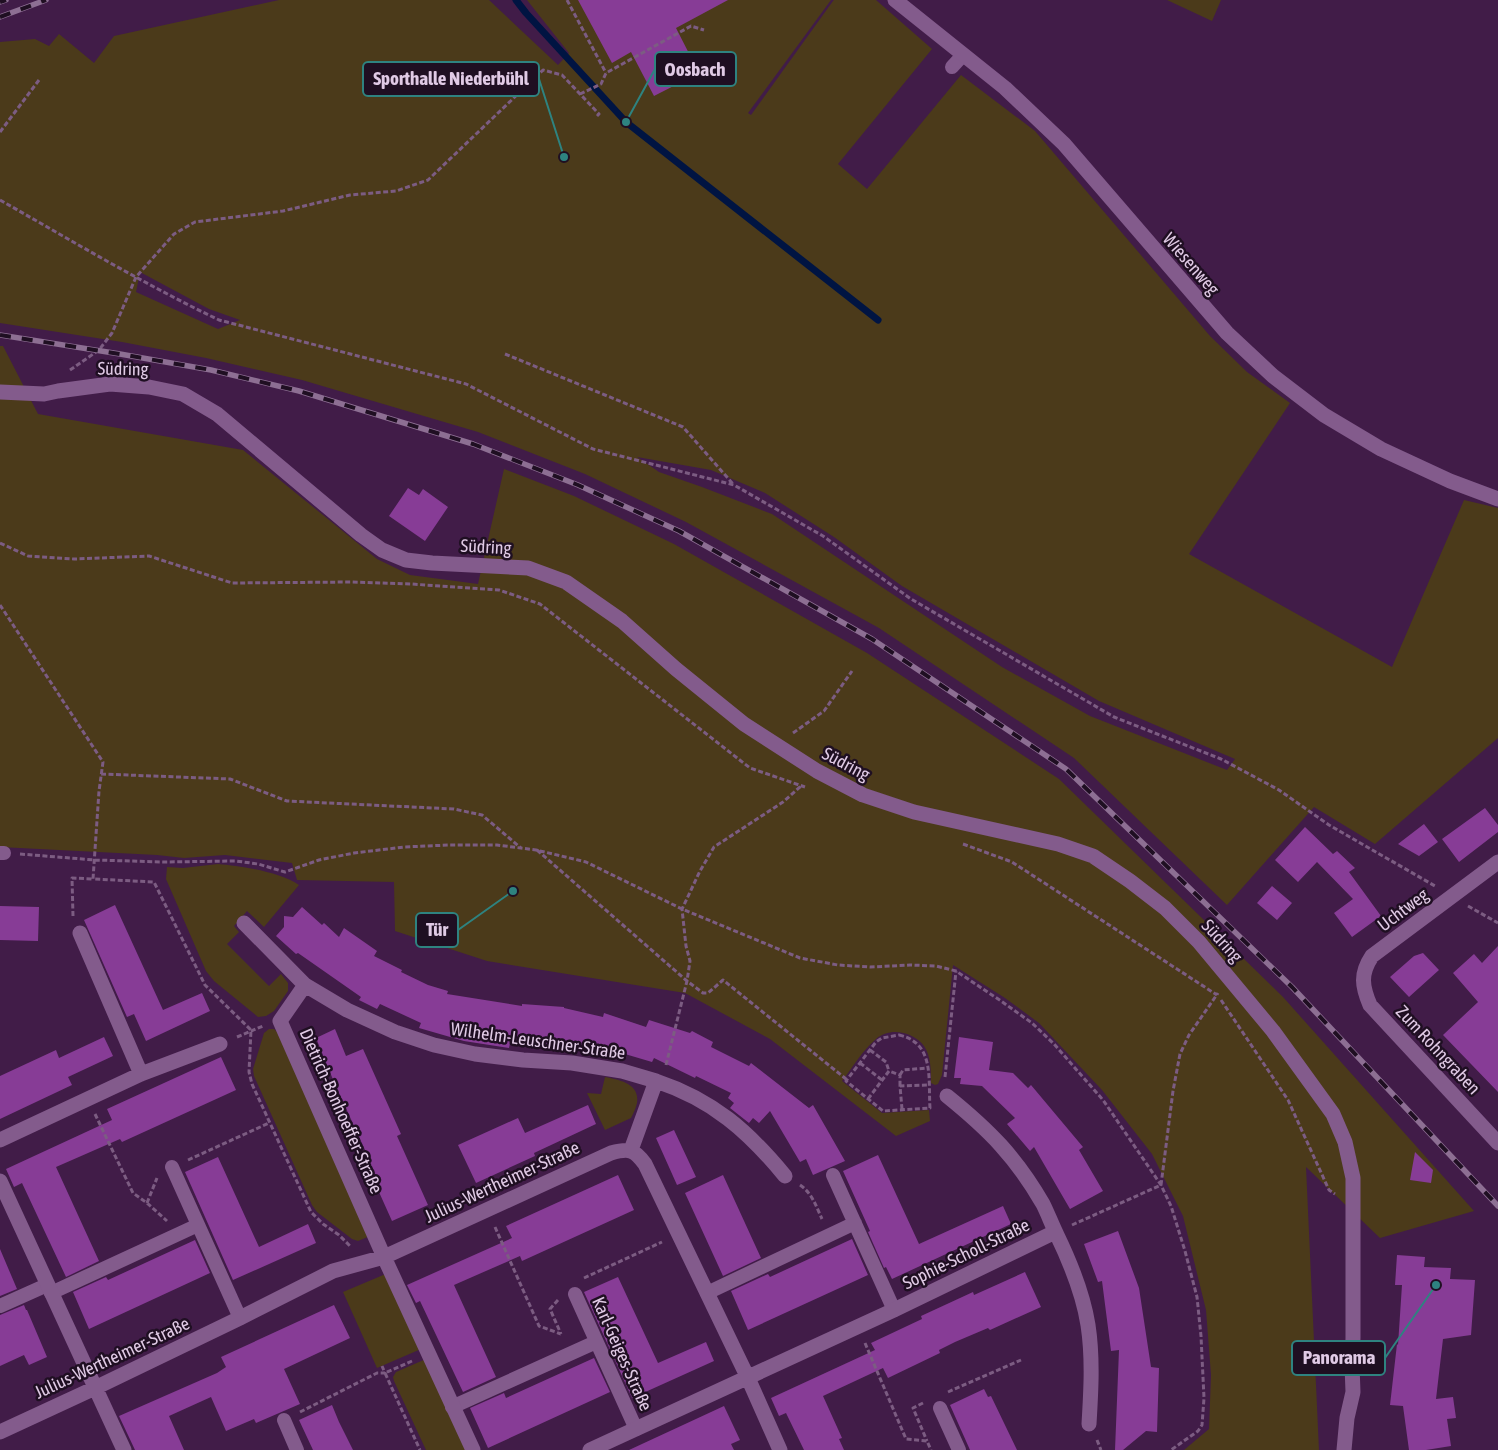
<svg xmlns="http://www.w3.org/2000/svg" width="1498" height="1450" font-family="'Asap Condensed',sans-serif">
<style>
.green{fill:#4b3a1a;fill-rule:evenodd}
.lines{fill:none;stroke-linecap:round;stroke-linejoin:round}
.stream{stroke:#001442;stroke-width:7}
.building{fill:#873c96}
.path{stroke:#7c5c82;stroke-width:3;stroke-dasharray:5 2.5;stroke-linecap:butt}
.lane{stroke:#835b8c;stroke-width:14}
.street{stroke:#835b8c;stroke-width:15}
.rail-casing{stroke:#8d6f93;stroke-width:5.5}
.rail{stroke:#1f0f22;stroke-width:4;stroke-dasharray:11;stroke-linecap:butt}
.labels{text-anchor:middle;stroke-width:5;stroke-linejoin:round;paint-order:stroke}
.street-label{font-size:18px;fill:#e0cae5;stroke:#1f0f22}
.leader{fill:none;stroke:#2e8380;stroke-width:2}
.callout-dot{fill:#2e8380;stroke:#1f0f22;stroke-width:2}
.callout{fill:#1f0f22;stroke:#2e8380;stroke-width:2}
.callout-label{font-size:19px;text-anchor:middle;font-weight:bold;fill:#e0cae5}
</style>
<rect width="100%" height="100%" fill="#411c48"/>
<path class="green" d="M 279,0 L 489,0 L 558,65 L 569,53 L 527,0 L 831,0 L 748,113 L 751,115 L 833,1 L 834,0 L 876,0 L 932,49 L 838,164 L 867,189 L 961,75 L 1035,131 L 1210,336 L 1247,372 L 1290,403 L 1189,554 L 1392,667 L 1464,500 L 1498,508 L 1498,738 L 1375,844 L 1314,807 L 1227,905 L 1074,758 L 879,628 L 686,522 L 585,474 L 478,432 L 302,380 L 206,358 L 122,342 L 0,323 L 0,42 L 35,39 L 49,46 L 59,34 L 94,63 L 114,36 ZM 140,272 L 209,309 L 240,320 L 218,329 L 136,292 ZM 637,457 L 711,470 L 765,493 L 834,537 L 902,586 L 1099,701 L 1235,759 L 1227,770 L 1090,716 L 1002,667 L 772,514 L 702,487 L 659,472 Z
M 1167,0 L 1221,0 L 1212,21 Z
M 0,346 L 3,346 L 38,414 L 243,450 L 377,559 L 410,575 L 478,584 L 504,469 L 574,496 L 674,544 L 867,653 L 1059,779 L 1283,997 L 1474,1211 L 1380,1238 L 1306,1167 L 1319,1450 L 1184,1450 L 1209,1429 L 1211,1375 L 1206,1310 L 1183,1216 L 1152,1154 L 1102,1090 L 1039,1023 L 1005,998 L 953,965 L 942,1075 L 938,1084 L 935,1085 L 931,1083 C 931,1071 931,1056 924,1046 C 913,1031 889,1027 876,1039 C 862,1051 853,1067 842,1081 L 882,1113 L 929,1110 L 930,1121 L 896,1136 L 770,1039 L 685,993 L 487,961 L 395,931 L 394,882 L 297,880 L 292,863 L 225,855 L 184,858 L 157,855 L 0,847 Z
M 218,864 C 241,866 280,872 299,885 L 264,927 L 247,911 L 234,926 L 239,932 L 227,944 L 269,986 L 281,974 L 288,983 L 288,991 L 274,1011 L 266,1016 L 258,1017 L 214,981 L 206,971 L 166,879 L 167,867 L 183,868 Z
M 269,1029 L 274,1029 L 277,1032 L 370,1236 L 358,1241 L 352,1239 L 317,1212 L 312,1205 L 254,1076 L 253,1069 L 264,1033 Z
M 605,1077 C 619,1080 640,1083 637,1103 C 636,1108 633,1114 631,1118 L 605,1130 L 587,1093 L 601,1094 Z
M 388,1273 L 421,1349 L 377,1368 L 343,1292 Z
M 426,1359 L 467,1450 L 426,1450 L 394,1381 L 393,1377 L 396,1372 Z"/>
<g class="lines">
<path class="stream" d="M 516,0 L 526,13 L 626,122 L 878,320"/>
</g>
<path class="building" d="M 578,0 L 728,0 L 676,28 L 699,73 L 654,96 L 631,52 L 612,63 Z
M 408,488 L 419,495 L 423,489 L 448,507 L 425,541 L 389,516 Z
M 1485,808 L 1498,825 L 1498,832 L 1459,862 L 1442,839 Z
M 1424,824 L 1438,842 L 1419,856 L 1398,844 Z
M 1305,827 L 1333,854 L 1337,851 L 1355,868 L 1349,872 L 1381,916 L 1352,937 L 1334,913 L 1353,899 L 1317,862 L 1298,882 L 1275,860 Z
M 1272,886 L 1292,903 L 1277,920 L 1257,903 Z
M 115,905 L 163,1010 L 202,993 L 210,1011 L 146,1041 L 134,1014 L 127,1017 L 84,920 Z
M 0,906 L 39,907 L 38,941 L 0,940 Z
M 302,907 L 322,925 L 324,923 L 339,937 L 344,928 L 377,951 L 374,956 L 402,970 L 401,972 L 428,985 L 448,991 L 447,994 L 522,1006 L 522,1004 L 564,1007 L 564,1008 L 603,1017 L 604,1013 L 646,1027 L 649,1020 L 690,1033 L 692,1031 L 713,1042 L 711,1047 L 749,1066 L 751,1063 L 809,1108 L 813,1105 L 845,1161 L 813,1175 L 806,1159 L 800,1162 L 770,1111 L 759,1123 L 753,1118 L 749,1123 L 730,1108 L 734,1103 L 728,1098 L 731,1093 L 696,1076 L 695,1078 L 654,1058 L 652,1062 L 608,1049 L 608,1050 L 562,1041 L 562,1044 L 550,1043 L 551,1045 L 510,1043 L 509,1048 L 464,1041 L 419,1028 L 421,1023 L 380,1004 L 377,1009 L 359,1000 L 361,997 L 298,953 L 296,954 L 276,936 L 284,927 L 284,916 L 293,917 Z
M 1498,946 L 1498,1092 L 1443,1035 L 1478,1002 L 1453,973 L 1474,954 L 1482,963 Z
M 1423,953 L 1439,970 L 1409,997 L 1390,977 L 1414,956 Z
M 335,1029 L 346,1056 L 363,1049 L 401,1134 L 397,1136 L 428,1205 L 392,1221 L 361,1152 L 365,1150 L 334,1082 L 316,1038 Z
M 104,1037 L 113,1056 L 68,1077 L 72,1085 L 0,1119 L 0,1076 L 56,1050 L 59,1058 Z
M 959,1037 L 993,1042 L 989,1070 L 1013,1073 L 1028,1088 L 1031,1085 L 1083,1147 L 1079,1150 L 1103,1191 L 1070,1209 L 1034,1147 L 1030,1151 L 1007,1124 L 1015,1118 L 982,1086 L 960,1084 L 961,1078 L 954,1078 Z
M 221,1057 L 236,1090 L 122,1142 L 120,1139 L 56,1167 L 99,1261 L 66,1277 L 22,1183 L 14,1187 L 6,1169 L 112,1120 L 107,1109 Z
M 588,1105 L 596,1124 L 534,1153 L 535,1156 L 476,1183 L 458,1145 L 518,1118 L 525,1133 Z
M 674,1130 L 696,1177 L 677,1185 L 656,1138 Z
M 1415,1152 L 1433,1170 L 1431,1183 L 1410,1180 Z
M 878,1155 L 919,1244 L 1003,1206 L 1011,1224 L 892,1279 L 886,1267 L 884,1268 L 868,1232 L 870,1231 L 843,1171 Z
M 218,1157 L 259,1247 L 308,1224 L 316,1243 L 233,1280 L 185,1172 Z
M 618,1175 L 634,1210 L 522,1261 L 520,1256 L 454,1285 L 496,1377 L 463,1392 L 420,1301 L 416,1303 L 407,1285 L 512,1238 L 506,1226 Z
M 723,1175 L 761,1258 L 723,1276 L 685,1193 Z
M 1118,1231 L 1139,1288 L 1151,1367 L 1159,1368 L 1157,1432 L 1146,1431 L 1123,1450 L 1115,1450 L 1119,1350 L 1111,1351 L 1102,1281 L 1098,1282 L 1084,1244 Z
M 852,1239 L 868,1275 L 748,1330 L 731,1291 L 768,1274 L 770,1277 Z
M 195,1240 L 210,1273 L 89,1329 L 73,1292 L 106,1277 L 108,1280 Z
M 0,1249 L 17,1289 L 0,1296 Z
M 1397,1255 L 1425,1257 L 1424,1267 L 1451,1268 L 1450,1279 L 1475,1280 L 1471,1335 L 1443,1339 L 1436,1399 L 1453,1397 L 1456,1418 L 1447,1419 L 1451,1446 L 1426,1450 L 1409,1450 L 1403,1406 L 1390,1405 L 1397,1344 L 1398,1345 L 1402,1285 L 1395,1285 Z
M 1025,1272 L 1041,1307 L 990,1330 L 988,1328 L 955,1342 L 939,1350 L 940,1353 L 888,1378 L 883,1368 L 823,1396 L 842,1438 L 839,1439 L 844,1450 L 804,1450 L 786,1413 L 779,1416 L 771,1398 L 875,1350 L 871,1343 L 922,1319 L 921,1316 L 973,1292 L 974,1295 Z
M 618,1277 L 658,1363 L 706,1342 L 714,1361 L 632,1398 L 584,1292 Z
M 24,1305 L 26,1310 L 27,1310 L 47,1357 L 29,1365 L 24,1355 L 0,1366 L 0,1315 Z
M 334,1305 L 350,1338 L 284,1369 L 300,1404 L 256,1423 L 254,1419 L 226,1431 L 211,1397 L 169,1416 L 184,1450 L 135,1450 L 119,1416 L 217,1373 L 226,1367 L 221,1357 Z
M 594,1358 L 610,1392 L 488,1448 L 470,1408 L 504,1393 L 506,1398 Z
M 984,1389 L 988,1397 L 991,1396 L 1017,1450 L 970,1450 L 950,1405 Z
M 332,1405 L 339,1422 L 353,1450 L 313,1450 L 299,1420 Z
M 724,1406 L 740,1440 L 731,1444 L 734,1450 L 629,1450 Z"/>
<g class="lines">
<path class="path" d="M 567,0 L 606,73
M 580,94 L 601,84 L 606,73 L 691,26 L 704,30
M 0,132 L 39,80
M 0,200 C 72,241 144,284 219,320 L 466,384 L 593,449 L 734,485 L 823,536 L 911,599 L 1114,717 L 1221,759 L 1279,790 L 1329,825 L 1435,886
M 505,354 L 683,427 L 733,484
M 70,370 L 99,350 L 112,333 L 136,277 L 174,234 L 195,222 L 283,211 L 350,195 L 396,191 L 428,180 L 543,70 L 562,75 L 599,114 L 597,116
M 0,543 L 28,556 L 74,559 L 149,556 L 232,583 L 351,582 L 411,584 L 499,590 L 540,604 L 750,768 L 805,787
M 0,605 L 103,762 L 99,791 L 93,879 L 154,882 L 205,985 L 251,1030 L 249,1072 L 252,1084 L 311,1212 L 323,1224 L 339,1235 L 351,1247
M 793,733 L 824,711 L 852,671
M 101,774 L 230,779 L 287,801 L 454,809 L 482,815 L 521,848
M 963,844 L 1012,862 L 1217,995
M 537,850 L 687,981 L 703,993 L 708,993 L 723,980 L 846,1079
M 20,854 L 95,860 L 164,862 L 236,861 L 258,864 L 285,872 L 319,860 L 354,853 L 404,847 L 449,845 L 497,845 L 536,850 L 586,862 L 682,909 L 800,958 L 838,965 L 870,967 L 910,965 L 936,966 L 956,971 L 1001,1001 L 1032,1023 L 1054,1044 L 1103,1100 L 1161,1185 L 1171,1206 L 1185,1251 L 1197,1297 L 1201,1336 L 1204,1398 L 1202,1425 L 1198,1431 L 1171,1450
M 1468,906 L 1498,923
M 73,916 L 72,878 L 93,879
M 1221,1000 L 1288,1100 L 1329,1190 L 1335,1194
M 899,1035 C 935,1043 928,1079 930,1108 L 883,1111 L 846,1081 L 876,1042 L 882,1038 Z
M 237,1037 L 263,1026
M 870,1050 L 886,1062 L 889,1071
M 860,1063 L 882,1080
M 666,1065 L 687,981 L 690,961 L 686,946 L 682,909 L 700,871 L 714,847 L 783,802 L 801,786
M 900,1075 L 903,1070 L 928,1068
M 945,1077 L 956,971
M 868,1099 L 889,1071 L 900,1075 L 900,1086
M 902,1109 L 900,1086 L 929,1085
M 95,1114 L 133,1193 L 147,1203 L 167,1221
M 188,1160 L 269,1123
M 800,1185 C 812,1193 816,1206 822,1219
M 147,1203 L 157,1178
M 1072,1225 L 1161,1185 L 1173,1091 L 1180,1054 L 1189,1035 L 1218,993
M 495,1227 L 539,1326 L 561,1334
M 584,1278 L 662,1242
M 558,1300 L 550,1309 L 561,1334
M 865,1343 L 906,1439 L 927,1441 L 931,1450
M 412,1361 L 385,1373 L 420,1450
M 948,1392 L 1021,1360
M 923,1403 L 913,1408 L 927,1441
M 300,1412 L 377,1373 L 385,1373 L 382,1366
M 1097,1440 L 1101,1450"/>
<path class="lane" d="M 952,67 L 963,55
M 0,853 L 4,853
M 172,1167 L 240,1318
M 833,1175 L 894,1310
M 51,1293 L 198,1225
M 707,1293 L 855,1223
M 575,1294 L 636,1429
M 0,1306 L 47,1285
M 452,1407 L 596,1342
M 940,1408 L 959,1450
M 284,1420 L 297,1450"/>
<path class="street" d="M 895,0 L 1005,88 L 1064,144 L 1227,333 L 1273,376 L 1324,415 L 1381,449 L 1450,481 L 1498,499
M 0,392 L 44,394 L 58,391 L 110,384 L 149,387 L 183,394 L 217,414 L 361,535 L 382,550 L 406,560 L 432,563 L 528,568 L 566,582 L 622,621 L 676,669 L 744,724 L 817,771 L 863,795 L 914,812 L 1058,844 L 1093,856 L 1130,881 L 1165,908 L 1199,942 L 1273,1031 L 1333,1114 L 1345,1142 L 1353,1178 L 1353,1338 L 1352,1366 L 1353,1392 L 1347,1418 L 1344,1450
M 1498,862 L 1372,956 C 1360,974 1362,986 1370,1005 L 1498,1143
M 244,923 L 305,985 L 347,1010 L 395,1032 L 434,1045 L 475,1054 L 523,1060 L 572,1063 L 622,1071 L 656,1081 L 631,1150
M 80,933 L 141,1074
M 305,985 L 280,1021 L 384,1257 L 473,1450
M 656,1081 C 713,1100 748,1131 785,1176
M 947,1096 C 989,1130 1016,1157 1043,1204 C 1048,1214 1052,1225 1057,1235 C 1071,1264 1083,1293 1088,1325 C 1093,1358 1091,1391 1089,1424
M 0,1140 L 141,1074 L 220,1044
M 0,1181 L 124,1450
M 0,1432 L 95,1388 L 240,1318 L 333,1271 L 384,1257 L 611,1153 C 629,1148 634,1149 645,1164 L 748,1378 L 780,1450
M 590,1450 L 894,1310 L 1055,1232"/>
<defs>
<path id="rail" d="M 0,2 L 6,0
M 0,17 L 46,0
M 0,335 L 120,354 L 211,370 L 299,391 L 473,444 L 578,485 L 679,531 L 872,639 L 1066,769 L 1292,987 L 1498,1206"/>
</defs>
<use href="#rail" class="rail-casing"/>
<use href="#rail" class="rail"/>
</g>
<g class="labels">
<g class="street-label">
<text transform="translate(1191 264) rotate(49)" y="6">Wiesenweg</text>
<text transform="translate(123 369) rotate(1)" y="6">Südring</text>
<text transform="translate(486 547) rotate(3)" y="6">Südring</text>
<text transform="translate(846 764) rotate(28)" y="6">Südring</text>
<text transform="translate(1403 910) rotate(-37)" y="6">Uchtweg</text>
<text transform="translate(1222 941) rotate(48)" y="6">Südring</text>
<text transform="translate(538 1041) rotate(8)" y="6">Wilhelm-Leuschner-Straße</text>
<text transform="translate(1438 1050) rotate(47)" y="6">Zum Rohngraben</text>
<text transform="translate(341 1111) rotate(66)" y="6">Dietrich-Bonhoeffer-Straße</text>
<text transform="translate(502 1182) rotate(-25)" y="6">Julius-Wertheimer-Straße</text>
<text transform="translate(966 1254) rotate(-26)" y="6">Sophie-Scholl-Straße</text>
<text transform="translate(622 1354) rotate(66)" y="6">Karl-Geiges-Straße</text>
<text transform="translate(112 1358) rotate(-25)" y="6">Julius-Wertheimer-Straße</text>
</g>
</g>
<path class="leader" d="M626 122L655 69M564 157L539 79M513 891L458 930M1436 1285L1385 1358"/>
<g class="callout-dot">
<circle cx="626" cy="122" r="5"/>
<circle cx="564" cy="157" r="5"/>
<circle cx="513" cy="891" r="5"/>
<circle cx="1436" cy="1285" r="5"/>
</g>
<g class="callout">
<rect x="655" y="52" width="81" height="34" rx="5"/>
<rect x="363" y="62" width="176" height="34" rx="5"/>
<rect x="416" y="913" width="42" height="34" rx="5"/>
<rect x="1292" y="1341" width="93" height="34" rx="5"/>
</g>
<g class="callout-label">
<text x="695" y="76">Oosbach</text>
<text x="451" y="85">Sporthalle Niederbühl</text>
<text x="437" y="936">Tür</text>
<text x="1339" y="1364">Panorama</text>
</g>
</svg>
